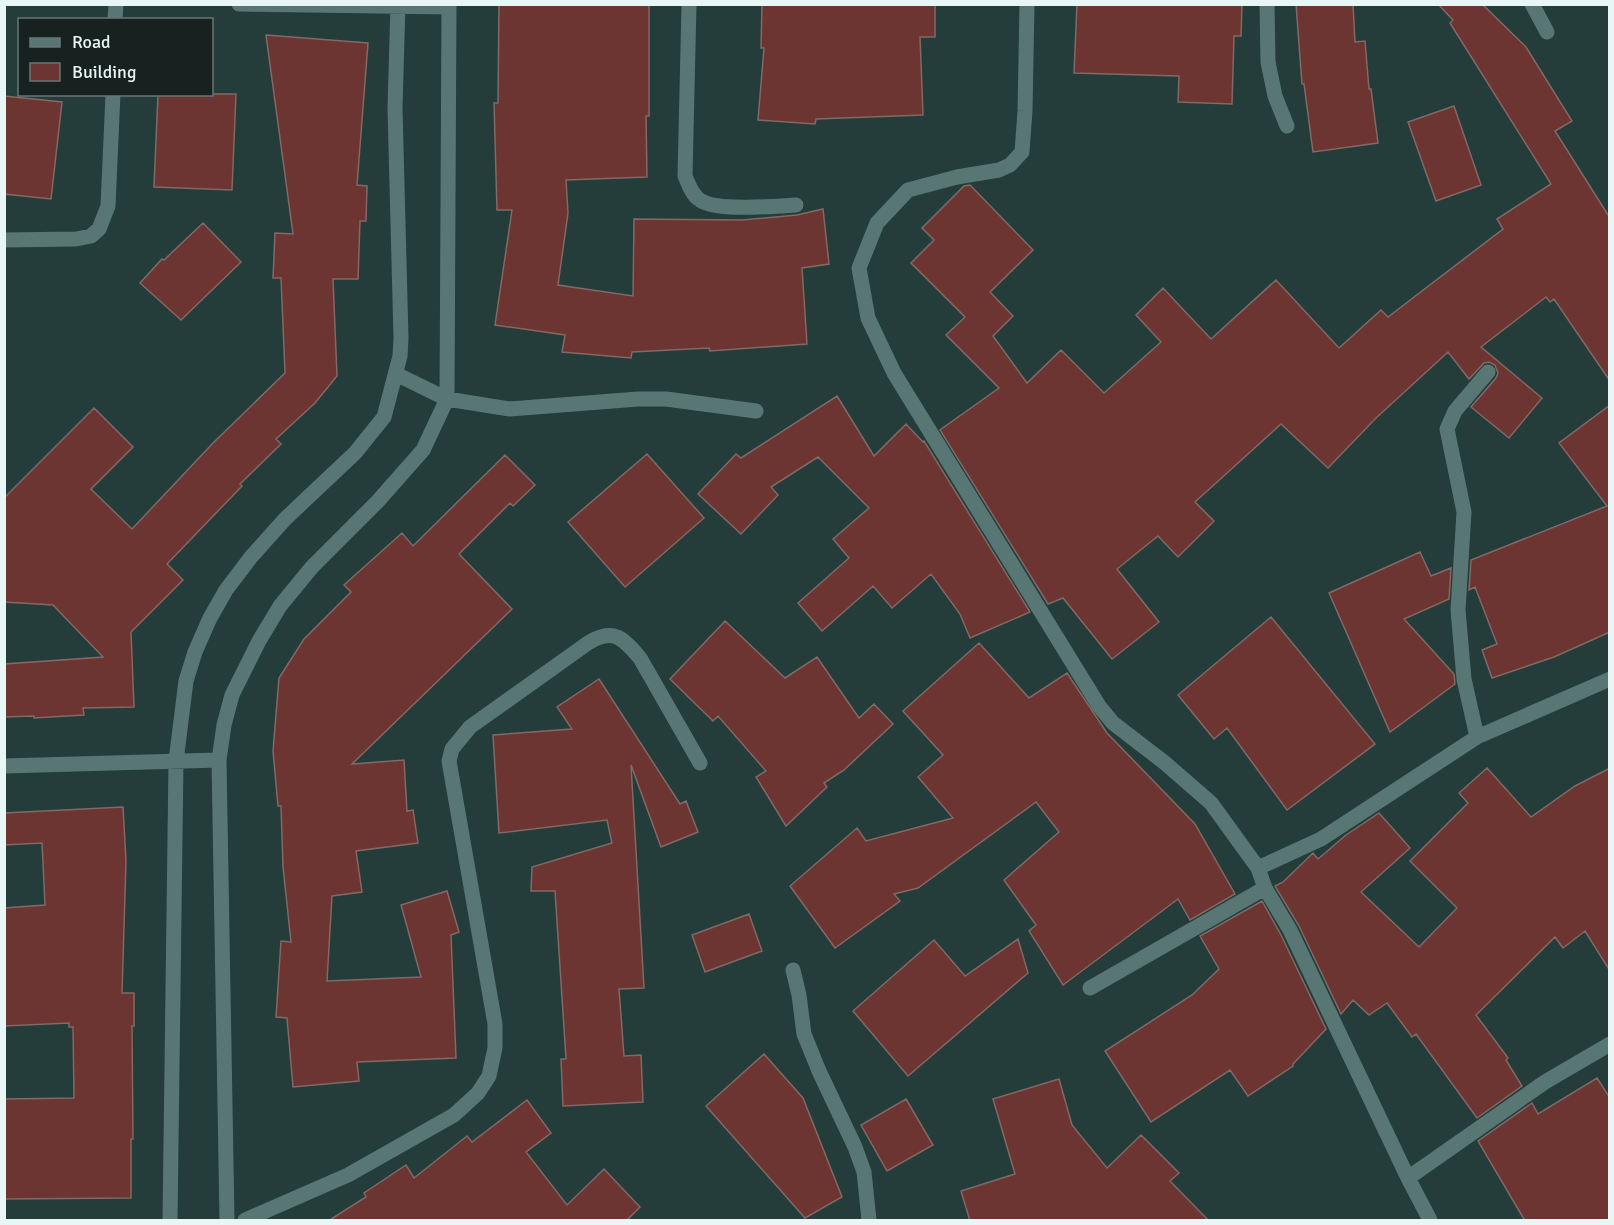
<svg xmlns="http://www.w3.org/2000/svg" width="1614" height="1225" font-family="Signika,sans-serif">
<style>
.building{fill:#6c3532;stroke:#806966;stroke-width:1.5}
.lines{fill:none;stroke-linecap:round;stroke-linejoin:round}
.street{stroke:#587774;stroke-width:15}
</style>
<rect width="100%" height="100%" fill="#243c3a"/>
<path class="building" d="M 499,4 L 649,4 L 649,116 L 646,116 L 647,177 L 566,180 L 568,213 L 558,285 L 633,296 L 634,219 L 742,220 L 797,215 L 823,209 L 829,264 L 802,268 L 807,344 L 710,351 L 709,348 L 632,352 L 631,358 L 562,352 L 565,335 L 495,325 L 512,210 L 497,210 L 494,103 L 498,103 Z
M 762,4 L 935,4 L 935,37 L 920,37 L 923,115 L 816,119 L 815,124 L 758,120 L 764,48 L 761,48 Z
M 1077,4 L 1242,4 L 1241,36 L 1234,36 L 1232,104 L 1178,102 L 1179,76 L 1074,73 Z
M 1296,4 L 1353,4 L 1355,42 L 1365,41 L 1369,89 L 1371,89 L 1378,143 L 1313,152 L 1304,84 L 1302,84 Z
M 1438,4 L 1482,4 L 1526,47 L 1572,121 L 1555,131 L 1610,218 L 1610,381 L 1554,299 L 1550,302 L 1546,297 L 1481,347 L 1542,398 L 1509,438 L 1471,407 L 1496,378 L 1498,373 L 1495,365 L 1489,362 L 1484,363 L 1469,379 L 1448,352 L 1376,418 L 1328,468 L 1281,424 L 1195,502 L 1214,521 L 1178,557 L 1158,536 L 1117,569 L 1159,622 L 1112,659 L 1063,598 L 1048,604 L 940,430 L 999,388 L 946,335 L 965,317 L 911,263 L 934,240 L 922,228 L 964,186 L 970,185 L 1033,250 L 990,292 L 1013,316 L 993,336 L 1027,383 L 1061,350 L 1104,393 L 1161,342 L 1136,315 L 1163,288 L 1211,339 L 1276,280 L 1339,348 L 1381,310 L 1388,317 L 1503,229 L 1497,219 L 1551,184 L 1450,23 L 1453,20 Z
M 266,35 L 368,43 L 357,185 L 367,186 L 366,221 L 360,221 L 358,279 L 333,279 L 337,376 L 315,403 L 276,439 L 281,444 L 240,484 L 242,486 L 167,564 L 183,580 L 131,632 L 134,707 L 83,708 L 84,715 L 34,718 L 34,716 L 4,717 L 4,664 L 103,657 L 53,605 L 4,602 L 4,498 L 94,408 L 133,447 L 91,489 L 132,529 L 213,443 L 285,373 L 281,278 L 273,278 L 275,233 L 293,234 Z
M 158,94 L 236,94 L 232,190 L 154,187 Z
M 4,96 L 62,102 L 51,199 L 4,194 Z
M 1454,106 L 1481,185 L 1436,201 L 1408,122 Z
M 203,223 L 241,262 L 181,320 L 140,283 L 162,259 L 164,260 Z
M 837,396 L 874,456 L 906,424 L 923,442 L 924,441 L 1030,612 L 970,638 L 960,614 L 931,574 L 892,608 L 873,586 L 822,631 L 798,603 L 849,558 L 833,539 L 869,508 L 818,457 L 771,487 L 778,495 L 741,534 L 698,494 L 736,454 L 741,458 Z
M 1610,405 L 1610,632 L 1554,657 L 1492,678 L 1482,650 L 1497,644 L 1475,587 L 1469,590 L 1471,560 L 1607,506 L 1559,443 Z
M 647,454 L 704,518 L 625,587 L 568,522 Z
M 505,455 L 535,485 L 513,506 L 510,503 L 459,554 L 512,609 L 352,764 L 404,760 L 407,811 L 413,810 L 418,843 L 356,851 L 362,892 L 332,896 L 327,981 L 421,977 L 401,905 L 447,891 L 459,932 L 451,935 L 456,1058 L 357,1062 L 359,1081 L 293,1087 L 287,1018 L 276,1017 L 281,941 L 291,942 L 283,867 L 281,806 L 278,806 L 273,751 L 279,678 L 304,639 L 351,592 L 344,585 L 402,533 L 413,546 Z
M 1420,552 L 1431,576 L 1451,568 L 1449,599 L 1404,619 L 1454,674 L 1455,684 L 1390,732 L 1329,593 Z
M 1271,617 L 1375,744 L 1287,810 L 1227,728 L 1214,739 L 1178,695 Z
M 725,621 L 785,678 L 817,657 L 859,718 L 874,704 L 893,724 L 844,770 L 824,783 L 827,787 L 786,826 L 756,777 L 766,771 L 718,716 L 713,721 L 670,679 Z
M 979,643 L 1029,698 L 1067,673 L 1107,733 L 1195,824 L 1235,894 L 1190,920 L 1178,899 L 1063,985 L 1029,931 L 1036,925 L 1004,880 L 1059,832 L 1036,802 L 918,888 L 894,894 L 900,901 L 835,948 L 790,886 L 857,828 L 866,841 L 953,818 L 918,777 L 943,755 L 903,711 Z
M 599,679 L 680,804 L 686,801 L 698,832 L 661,847 L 631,765 L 644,988 L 619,989 L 624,1056 L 641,1055 L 643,1102 L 563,1106 L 561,1059 L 566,1059 L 555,891 L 531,891 L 532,867 L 612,843 L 607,820 L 499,833 L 493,735 L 572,729 L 557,707 Z
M 1487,768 L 1531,817 L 1575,786 L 1610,768 L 1610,971 L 1585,931 L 1563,948 L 1555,937 L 1476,1015 L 1508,1058 L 1506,1060 L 1522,1086 L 1477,1118 L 1416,1034 L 1412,1037 L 1387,1003 L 1369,1015 L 1353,1000 L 1341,1014 L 1299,926 L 1275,886 L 1283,882 L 1313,853 L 1318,859 L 1346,835 L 1379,813 L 1410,848 L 1361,892 L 1419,947 L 1457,908 L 1410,861 L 1468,803 L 1459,793 Z
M 123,807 L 126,861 L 122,993 L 134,993 L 134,1026 L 132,1026 L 133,1139 L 131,1139 L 131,1198 L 4,1199 L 4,1099 L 74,1098 L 73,1027 L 69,1027 L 69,1023 L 4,1026 L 4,908 L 45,905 L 42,843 L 4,845 L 4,813 Z
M 1262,901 L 1281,935 L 1326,1029 L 1293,1064 L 1293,1066 L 1248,1096 L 1230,1070 L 1151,1122 L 1105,1051 L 1192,995 L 1219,969 L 1200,936 Z
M 749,914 L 762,951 L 705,972 L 692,935 Z
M 1018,939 L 1028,973 L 908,1076 L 853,1011 L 934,940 L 965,976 Z
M 764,1054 L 803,1098 L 842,1197 L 805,1218 L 706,1106 Z
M 1597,1078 L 1610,1098 L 1610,1221 L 1525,1221 L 1478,1141 L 1532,1103 L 1538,1114 Z
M 1059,1079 L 1072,1125 L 1107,1168 L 1141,1135 L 1179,1173 L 1170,1181 L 1209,1221 L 970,1221 L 961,1191 L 1015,1174 L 993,1099 Z
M 906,1099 L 933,1145 L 887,1171 L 861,1125 Z
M 527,1100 L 551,1133 L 526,1152 L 567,1205 L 604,1169 L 640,1207 L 626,1221 L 328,1221 L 366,1197 L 364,1193 L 406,1165 L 414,1178 L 467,1136 L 472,1142 Z"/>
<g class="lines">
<path class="street" d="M 239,4 L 449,7
M 689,4 L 685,176 C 689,185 692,195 700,200 C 716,212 775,206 796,205
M 1027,4 L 1025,111 L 1022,152 L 1010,165 L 999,170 L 957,177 L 908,190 L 877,223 L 859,268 L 868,318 L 894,373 L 1099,706 L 1113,723 L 1165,763 L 1211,803 L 1258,868 L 1265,888 L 1290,930 L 1408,1178 L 1430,1220
M 1267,4 L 1268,62 L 1275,96 L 1287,126
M 1532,4 L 1547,32
M 115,20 L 116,4
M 4,240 L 76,239 L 91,236 L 99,229 L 108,206 L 113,94
M 396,374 L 447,399 L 510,409 L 638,399 L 666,399 L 756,411
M 1477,737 L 1464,679 L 1458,610 L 1464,512 L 1447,429 L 1455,411 L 1488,372
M 4,766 L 219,760
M 1258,868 L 1321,839 L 1477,737 L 1610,679
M 793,970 L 799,995 L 804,1034 L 819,1071 L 855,1147 L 864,1172 L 869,1220
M 1090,988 L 1265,888
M 1408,1178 L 1545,1082 L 1610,1044
M 170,1220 L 176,761 L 186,681 L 195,652 L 210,618 L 226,590 L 251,557 L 285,519 L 355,453 L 384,417 L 400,356 L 401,338 L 395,108 L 398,4
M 227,1220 L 219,760 L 224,725 L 232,695 L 259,641 L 280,606 L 312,567 L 378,501 L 423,450 L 447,399 L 449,4
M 245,1220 L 348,1175 L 454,1115 L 478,1093 L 489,1076 L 495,1048 L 495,1024 L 449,761 L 452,749 L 470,727 L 588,643 C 613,627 623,638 640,658 L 700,763"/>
</g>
<rect width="1614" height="1225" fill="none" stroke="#e8f6f5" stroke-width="12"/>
<rect x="18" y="18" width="195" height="78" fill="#162120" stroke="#6a7675" stroke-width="1.5"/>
<rect x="30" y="38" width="30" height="9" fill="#587774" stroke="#6a7675" stroke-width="1.5"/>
<text x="72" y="48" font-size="18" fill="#e8f6f5">Road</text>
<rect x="30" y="63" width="30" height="18" fill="#6c3532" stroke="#6a7675" stroke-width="1.5"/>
<text x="72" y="78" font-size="18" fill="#e8f6f5">Building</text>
</svg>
